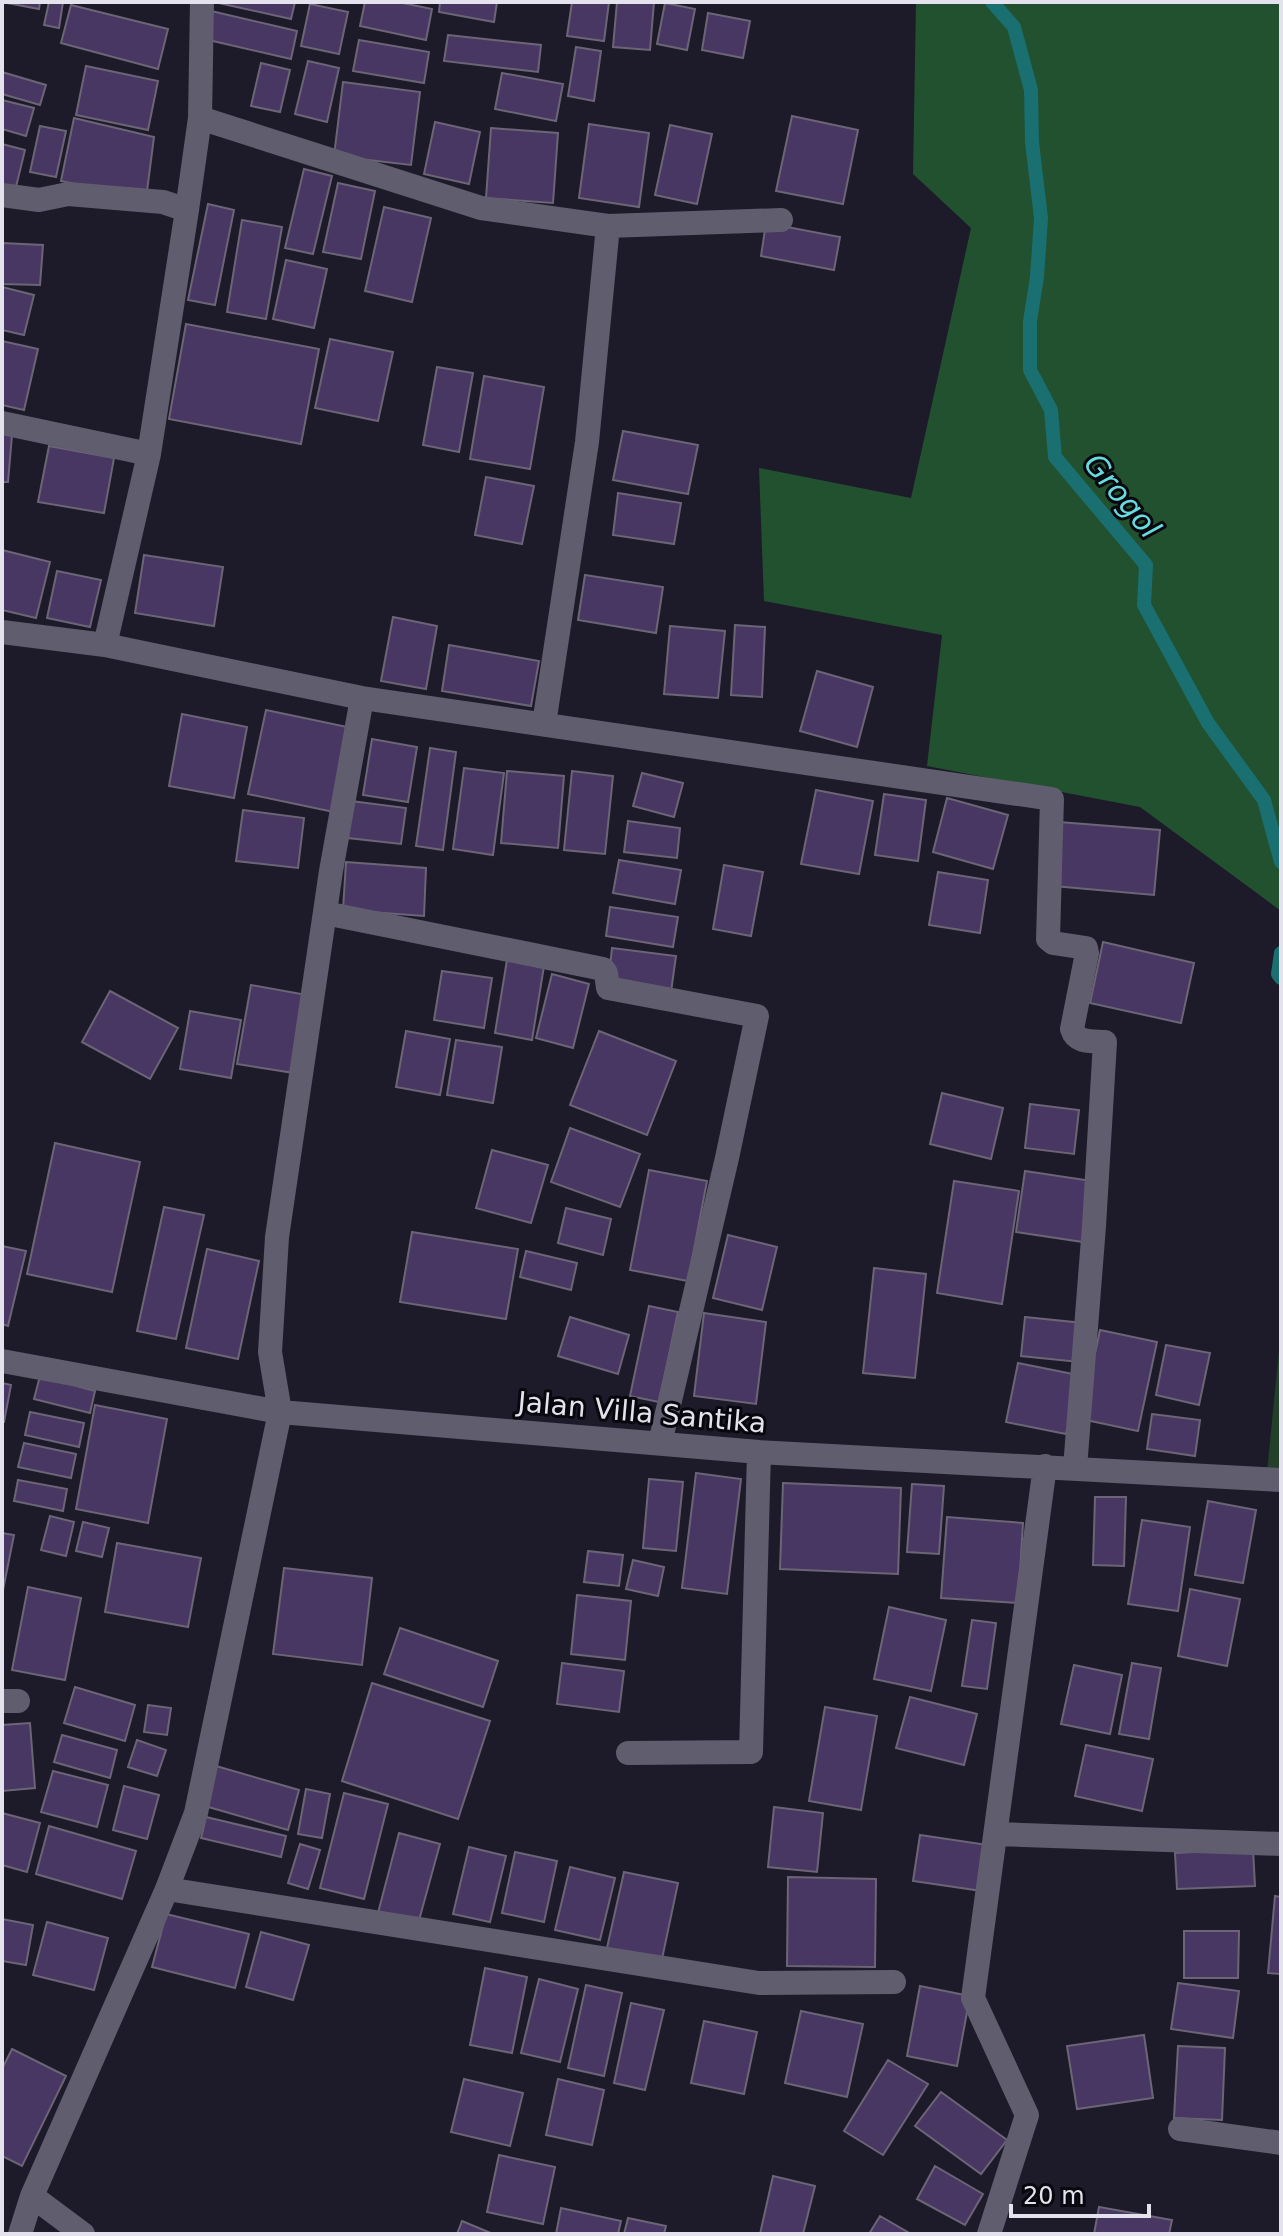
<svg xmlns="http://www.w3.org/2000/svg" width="1283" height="2236" font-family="'DejaVu Sans',sans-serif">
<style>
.green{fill:#23402b}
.forest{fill:#225130}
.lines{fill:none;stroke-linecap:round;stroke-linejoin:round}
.stream{stroke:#1a6f71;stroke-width:14}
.building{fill:#483663;stroke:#6b6576;stroke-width:2}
.street{stroke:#5f5d6e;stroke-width:24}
.labels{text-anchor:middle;stroke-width:6;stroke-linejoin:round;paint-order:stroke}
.street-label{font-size:28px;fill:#e4e3ed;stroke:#08070d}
.water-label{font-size:30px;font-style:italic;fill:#66dce0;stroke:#08070d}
</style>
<rect width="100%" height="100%" fill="#1d1b2a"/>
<path class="green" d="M 1281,1330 L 1281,1473 L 1267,1472 Z"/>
<path class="forest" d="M 916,2 L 1281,2 L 1281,911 L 1140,807 L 927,766 L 942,635 L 764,601 L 759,468 L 911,498 L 971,228 L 913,174 Z"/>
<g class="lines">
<path class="stream" d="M 992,2 L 1014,27 L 1031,90 L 1032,142 L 1041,218 L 1037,277 L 1030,321 L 1030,370 L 1051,410 L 1055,457 L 1146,565 L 1144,605 L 1208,723 L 1264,800 L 1281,862
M 1281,953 L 1278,974 L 1281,978"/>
</g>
<path class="building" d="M 2,2 L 40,2 L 39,9 Z
M 49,2 L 63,2 L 59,28 L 44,25 Z
M 214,2 L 295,2 L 291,19 Z
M 365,2 L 398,2 L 432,9 L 426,40 L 360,26 Z
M 440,2 L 497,2 L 494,22 L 439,12 Z
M 572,2 L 609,2 L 604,41 L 567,36 Z
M 617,2 L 654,2 L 650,50 L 613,47 Z
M 665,3 L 695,9 L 687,50 L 657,44 Z
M 310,4 L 348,12 L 339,54 L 301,46 Z
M 71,5 L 168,29 L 158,69 L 61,43 Z
M 211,11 L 297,31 L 291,59 L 204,39 Z
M 708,13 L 750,21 L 743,58 L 702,50 Z
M 448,35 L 541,45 L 538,72 L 444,61 Z
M 359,40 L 429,52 L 424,83 L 353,71 Z
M 576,47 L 601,51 L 594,101 L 568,96 Z
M 308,61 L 339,68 L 327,122 L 295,114 Z
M 261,63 L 290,70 L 280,112 L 251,106 Z
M 86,66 L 158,81 L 148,130 L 76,115 Z
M 2,72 L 46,85 L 40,105 L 2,94 Z
M 502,73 L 563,84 L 556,121 L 495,109 Z
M 343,82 L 420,92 L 411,165 L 334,156 Z
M 2,100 L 34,108 L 26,136 L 2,129 Z
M 792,116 L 858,130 L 843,204 L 776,191 Z
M 74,118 L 154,137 L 146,199 L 61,181 Z
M 435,122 L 480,132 L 469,184 L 424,174 Z
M 589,124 L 649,133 L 639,207 L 579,198 Z
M 670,125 L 712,134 L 697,204 L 655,195 Z
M 40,126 L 66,131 L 56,177 L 30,172 Z
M 491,128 L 558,133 L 553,203 L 486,198 Z
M 2,144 L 25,150 L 14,195 L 2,192 Z
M 304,169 L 332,176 L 313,254 L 285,248 Z
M 338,183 L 375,191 L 361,259 L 323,252 Z
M 208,204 L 234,210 L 215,305 L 188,300 Z
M 384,207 L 431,218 L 412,302 L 365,291 Z
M 242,220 L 282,227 L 266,319 L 227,312 Z
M 766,223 L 840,237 L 834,270 L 761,256 Z
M 2,243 L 43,245 L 40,285 L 2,284 Z
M 286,260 L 327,269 L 314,328 L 273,319 Z
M 2,287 L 34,295 L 24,335 L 2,330 Z
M 186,324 L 319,349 L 301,444 L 169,419 Z
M 330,339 L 393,352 L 378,421 L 315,408 Z
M 2,341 L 38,349 L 24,410 L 2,405 Z
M 437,367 L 473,373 L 459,452 L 423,445 Z
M 484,376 L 544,387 L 530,469 L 470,459 Z
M 623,431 L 698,445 L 688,494 L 613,480 Z
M 2,434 L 12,435 L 8,482 L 2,482 Z
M 49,446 L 114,458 L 104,513 L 38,502 Z
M 486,477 L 534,486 L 522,544 L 475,535 Z
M 618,493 L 681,503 L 674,544 L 613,535 Z
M 2,550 L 50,562 L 36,618 L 2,610 Z
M 144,555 L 223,567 L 214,626 L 135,613 Z
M 57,571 L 101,580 L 90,627 L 47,618 Z
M 585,575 L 663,587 L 656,633 L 578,620 Z
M 393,617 L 437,626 L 426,689 L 381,681 Z
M 735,625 L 765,627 L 762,697 L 731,695 Z
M 670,626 L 725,631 L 718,698 L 664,694 Z
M 449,645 L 539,661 L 531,706 L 442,691 Z
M 817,671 L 873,687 L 857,747 L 800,731 Z
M 266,710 L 352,728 L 334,812 L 248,794 Z
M 182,714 L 247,727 L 234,798 L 169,786 Z
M 372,739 L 417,747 L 408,802 L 363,795 Z
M 430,748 L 456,752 L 443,850 L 416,846 Z
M 464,768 L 504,773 L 493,855 L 453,849 Z
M 507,771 L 564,776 L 558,848 L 501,843 Z
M 572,771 L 613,776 L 605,854 L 564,850 Z
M 642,773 L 683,783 L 674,817 L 633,806 Z
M 816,790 L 873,801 L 859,874 L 801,864 Z
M 884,794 L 926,800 L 918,861 L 875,855 Z
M 947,798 L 1008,815 L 993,869 L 933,852 Z
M 351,801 L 406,808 L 401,844 L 348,838 Z
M 243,810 L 304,818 L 298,868 L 236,861 Z
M 628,821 L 680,828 L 677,858 L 624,852 Z
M 1059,822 L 1160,830 L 1154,895 L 1054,886 Z
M 619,860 L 681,870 L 675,904 L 613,893 Z
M 346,862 L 426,868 L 424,916 L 343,910 Z
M 724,865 L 763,872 L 751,936 L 713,929 Z
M 938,872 L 988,880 L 980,933 L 929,925 Z
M 610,907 L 678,917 L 673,947 L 606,936 Z
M 1103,942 L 1194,963 L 1181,1023 L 1090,1003 Z
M 612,948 L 676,956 L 671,992 L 608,985 Z
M 507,960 L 544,966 L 532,1040 L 495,1033 Z
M 442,971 L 492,978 L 484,1028 L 434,1020 Z
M 552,974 L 589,984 L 573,1048 L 536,1038 Z
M 251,985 L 307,995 L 294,1073 L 237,1064 Z
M 110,991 L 178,1028 L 150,1079 L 82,1042 Z
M 190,1011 L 241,1020 L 231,1078 L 180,1069 Z
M 406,1031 L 450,1039 L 440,1095 L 396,1087 Z
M 599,1031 L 676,1061 L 647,1135 L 570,1105 Z
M 456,1040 L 502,1047 L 493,1103 L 447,1095 Z
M 942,1093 L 1003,1108 L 991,1159 L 930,1144 Z
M 1030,1104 L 1079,1110 L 1074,1154 L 1025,1148 Z
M 570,1128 L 640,1154 L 620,1207 L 551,1182 Z
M 55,1143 L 140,1162 L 112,1292 L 27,1274 Z
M 492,1150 L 548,1165 L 531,1223 L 476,1208 Z
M 649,1170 L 707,1181 L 688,1281 L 630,1270 Z
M 1025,1171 L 1092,1181 L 1083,1242 L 1016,1232 Z
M 954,1181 L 1019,1191 L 1002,1304 L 937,1293 Z
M 164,1207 L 204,1215 L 176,1339 L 137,1331 Z
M 566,1208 L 611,1219 L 603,1255 L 558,1243 Z
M 412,1232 L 518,1249 L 506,1319 L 400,1302 Z
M 728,1235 L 777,1247 L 762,1310 L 713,1298 Z
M 2,1246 L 26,1251 L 8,1326 L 2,1324 Z
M 207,1249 L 259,1261 L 238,1359 L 186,1348 Z
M 526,1251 L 577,1263 L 571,1290 L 520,1277 Z
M 874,1268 L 926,1274 L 915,1378 L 863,1373 Z
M 649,1306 L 678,1312 L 659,1402 L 630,1396 Z
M 704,1313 L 766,1322 L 756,1404 L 694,1396 Z
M 570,1317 L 629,1335 L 618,1374 L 558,1356 Z
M 1025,1317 L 1083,1323 L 1079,1362 L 1021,1356 Z
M 1100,1330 L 1157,1342 L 1138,1431 L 1081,1419 Z
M 1166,1345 L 1210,1353 L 1199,1405 L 1156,1395 Z
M 1018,1363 L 1078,1375 L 1066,1434 L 1006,1422 Z
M 40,1376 L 95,1391 L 90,1413 L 34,1399 Z
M 2,1383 L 11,1385 L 4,1422 L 2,1422 Z
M 95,1405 L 167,1419 L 148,1523 L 76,1509 Z
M 30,1412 L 84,1423 L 79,1447 L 25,1435 Z
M 1152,1414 L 1200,1420 L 1195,1456 L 1147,1449 Z
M 24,1443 L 76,1454 L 71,1478 L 18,1467 Z
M 696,1473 L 741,1479 L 727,1594 L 682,1588 Z
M 649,1479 L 683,1482 L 676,1551 L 643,1548 Z
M 18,1480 L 67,1489 L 63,1511 L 14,1501 Z
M 783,1483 L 901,1488 L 898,1574 L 780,1569 Z
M 912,1484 L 944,1486 L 939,1554 L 907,1552 Z
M 1095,1497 L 1126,1497 L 1124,1566 L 1093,1565 Z
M 1208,1501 L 1256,1510 L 1243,1583 L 1195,1575 Z
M 50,1516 L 74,1522 L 66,1556 L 41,1550 Z
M 947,1517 L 1023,1523 L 1018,1603 L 941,1598 Z
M 1142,1520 L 1190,1527 L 1178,1611 L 1128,1604 Z
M 83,1522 L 109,1528 L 102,1557 L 76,1551 Z
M 2,1533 L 14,1535 L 2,1595 Z
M 117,1543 L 201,1558 L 188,1627 L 105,1612 Z
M 588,1551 L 623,1555 L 619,1586 L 584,1582 Z
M 633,1560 L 664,1567 L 658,1596 L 626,1589 Z
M 284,1568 L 372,1578 L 362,1665 L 273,1654 Z
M 28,1587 L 81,1598 L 65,1680 L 12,1670 Z
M 1190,1589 L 1240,1599 L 1227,1666 L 1178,1656 Z
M 577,1595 L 631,1601 L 625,1660 L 571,1654 Z
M 889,1607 L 946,1620 L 931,1691 L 874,1679 Z
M 972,1620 L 996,1623 L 987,1689 L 962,1686 Z
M 400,1628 L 498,1661 L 483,1707 L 384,1674 Z
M 562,1663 L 624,1671 L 619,1712 L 557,1704 Z
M 1132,1663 L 1161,1668 L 1149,1739 L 1119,1734 Z
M 1074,1665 L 1122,1675 L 1110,1734 L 1061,1724 Z
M 372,1683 L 490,1721 L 458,1819 L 342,1781 Z
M 75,1687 L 135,1705 L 125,1741 L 64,1723 Z
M 910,1697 L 977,1714 L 964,1765 L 896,1748 Z
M 148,1705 L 171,1708 L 167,1735 L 144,1732 Z
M 825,1707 L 877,1716 L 861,1810 L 809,1801 Z
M 30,1723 L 35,1788 L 2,1791 L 2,1725 Z
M 62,1735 L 117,1750 L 110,1778 L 54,1762 Z
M 137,1740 L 166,1750 L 157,1776 L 128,1767 Z
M 1086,1745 L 1153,1759 L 1142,1811 L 1075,1796 Z
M 216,1766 L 299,1790 L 288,1830 L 205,1806 Z
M 53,1771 L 108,1785 L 97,1827 L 41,1812 Z
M 124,1786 L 159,1795 L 147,1839 L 113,1830 Z
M 306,1789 L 330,1794 L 322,1838 L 298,1834 Z
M 344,1793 L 388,1804 L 364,1899 L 320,1888 Z
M 774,1807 L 823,1813 L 817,1872 L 768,1867 Z
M 2,1813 L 40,1823 L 27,1872 L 2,1865 Z
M 206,1817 L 286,1836 L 281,1857 L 201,1838 Z
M 49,1826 L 136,1851 L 122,1899 L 36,1874 Z
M 399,1833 L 440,1844 L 418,1924 L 378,1913 Z
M 920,1835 L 988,1845 L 982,1891 L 913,1881 Z
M 300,1844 L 320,1850 L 308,1889 L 288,1883 Z
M 469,1847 L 506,1856 L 490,1922 L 453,1914 Z
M 1253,1849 L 1255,1886 L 1177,1889 L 1175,1853 Z
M 515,1852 L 557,1861 L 544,1922 L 502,1913 Z
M 570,1867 L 615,1878 L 600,1940 L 555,1930 Z
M 624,1872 L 678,1883 L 662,1959 L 607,1948 Z
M 788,1877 L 876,1879 L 875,1967 L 787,1966 Z
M 1275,1896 L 1281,1897 L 1281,1974 L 1268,1973 Z
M 166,1914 L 249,1934 L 235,1988 L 152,1967 Z
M 2,1919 L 33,1925 L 26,1965 L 2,1961 Z
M 47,1922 L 108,1938 L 94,1990 L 33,1975 Z
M 1184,1931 L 1239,1931 L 1238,1978 L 1184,1978 Z
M 261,1932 L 309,1945 L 293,2000 L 246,1987 Z
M 485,1968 L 527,1977 L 512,2053 L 470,2045 Z
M 539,1979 L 578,1989 L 560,2062 L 521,2053 Z
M 1178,1983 L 1239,1991 L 1233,2038 L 1171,2029 Z
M 586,1985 L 622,1993 L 604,2076 L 568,2068 Z
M 920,1986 L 970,1996 L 957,2066 L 907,2056 Z
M 631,2003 L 664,2010 L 645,2090 L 614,2083 Z
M 801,2011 L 863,2024 L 847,2097 L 785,2083 Z
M 704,2021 L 757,2032 L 744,2094 L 691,2083 Z
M 1144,2035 L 1153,2098 L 1077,2109 L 1067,2046 Z
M 1178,2046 L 1225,2048 L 1222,2120 L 1174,2118 Z
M 12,2049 L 66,2076 L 22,2166 L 2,2156 L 2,2069 Z
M 888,2060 L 928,2084 L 883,2155 L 844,2131 Z
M 464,2079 L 523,2093 L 510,2146 L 451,2132 Z
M 558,2079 L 604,2090 L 592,2145 L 546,2135 Z
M 941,2092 L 1007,2140 L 981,2174 L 915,2126 Z
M 499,2155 L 555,2167 L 543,2224 L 487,2212 Z
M 935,2166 L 983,2194 L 965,2225 L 917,2199 Z
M 773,2176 L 815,2186 L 803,2234 L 760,2234 Z
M 1099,2207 L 1172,2220 L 1169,2234 L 1094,2234 Z
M 561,2208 L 621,2221 L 618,2234 L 556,2234 Z
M 880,2216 L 911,2234 L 869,2234 Z
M 628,2218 L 666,2226 L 664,2234 L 624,2234 Z
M 462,2221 L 493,2234 L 457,2234 Z"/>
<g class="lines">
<path class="street" d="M 200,118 L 481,208 L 608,226 L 781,220
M 2,195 L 39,200 L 68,194 L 163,202 L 187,210
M 2,423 L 149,454
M 2,632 L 105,645 L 362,698 L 1052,799 L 1048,939 L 1053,943 L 1086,948 L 1087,953 L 1072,1029 C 1076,1043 1091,1041 1105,1042 L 1094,1226 L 1075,1468
M 105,645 L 149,454 L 187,210 L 200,118 L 202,2
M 544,724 L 587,442 L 608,226
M 325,913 L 603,969 L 606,973 L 608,988 L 757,1016 L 727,1158 L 660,1443
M 2,1361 L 280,1412 L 759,1452 L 1281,1480
M 2,1701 L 18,1701
M 628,1753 L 751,1752 L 759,1452
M 997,1834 L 1281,1844
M 167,1889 L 759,1983 L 894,1982
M 1180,2129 L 1281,2143
M 32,2196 L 83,2234
M 20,2234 L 32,2196 L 167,1889 L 196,1813 L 280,1412 L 270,1352 L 277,1237 L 331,871 L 362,698
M 989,2234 L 1027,2115 L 973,1998 L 1045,1466"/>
</g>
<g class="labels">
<g class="street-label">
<text transform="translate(642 1412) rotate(5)" y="10">Jalan Villa Santika</text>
</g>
<g class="water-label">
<text transform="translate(1122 496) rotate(50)" y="10">Grogol</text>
</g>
</g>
<rect width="1283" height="2236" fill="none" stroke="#e4e3ed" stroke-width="8"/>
<path d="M1011 2204v12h138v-12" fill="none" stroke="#e4e3ed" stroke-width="4"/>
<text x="1023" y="2204" font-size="24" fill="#e4e3ed" stroke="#08070d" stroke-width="6" paint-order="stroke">20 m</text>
</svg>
